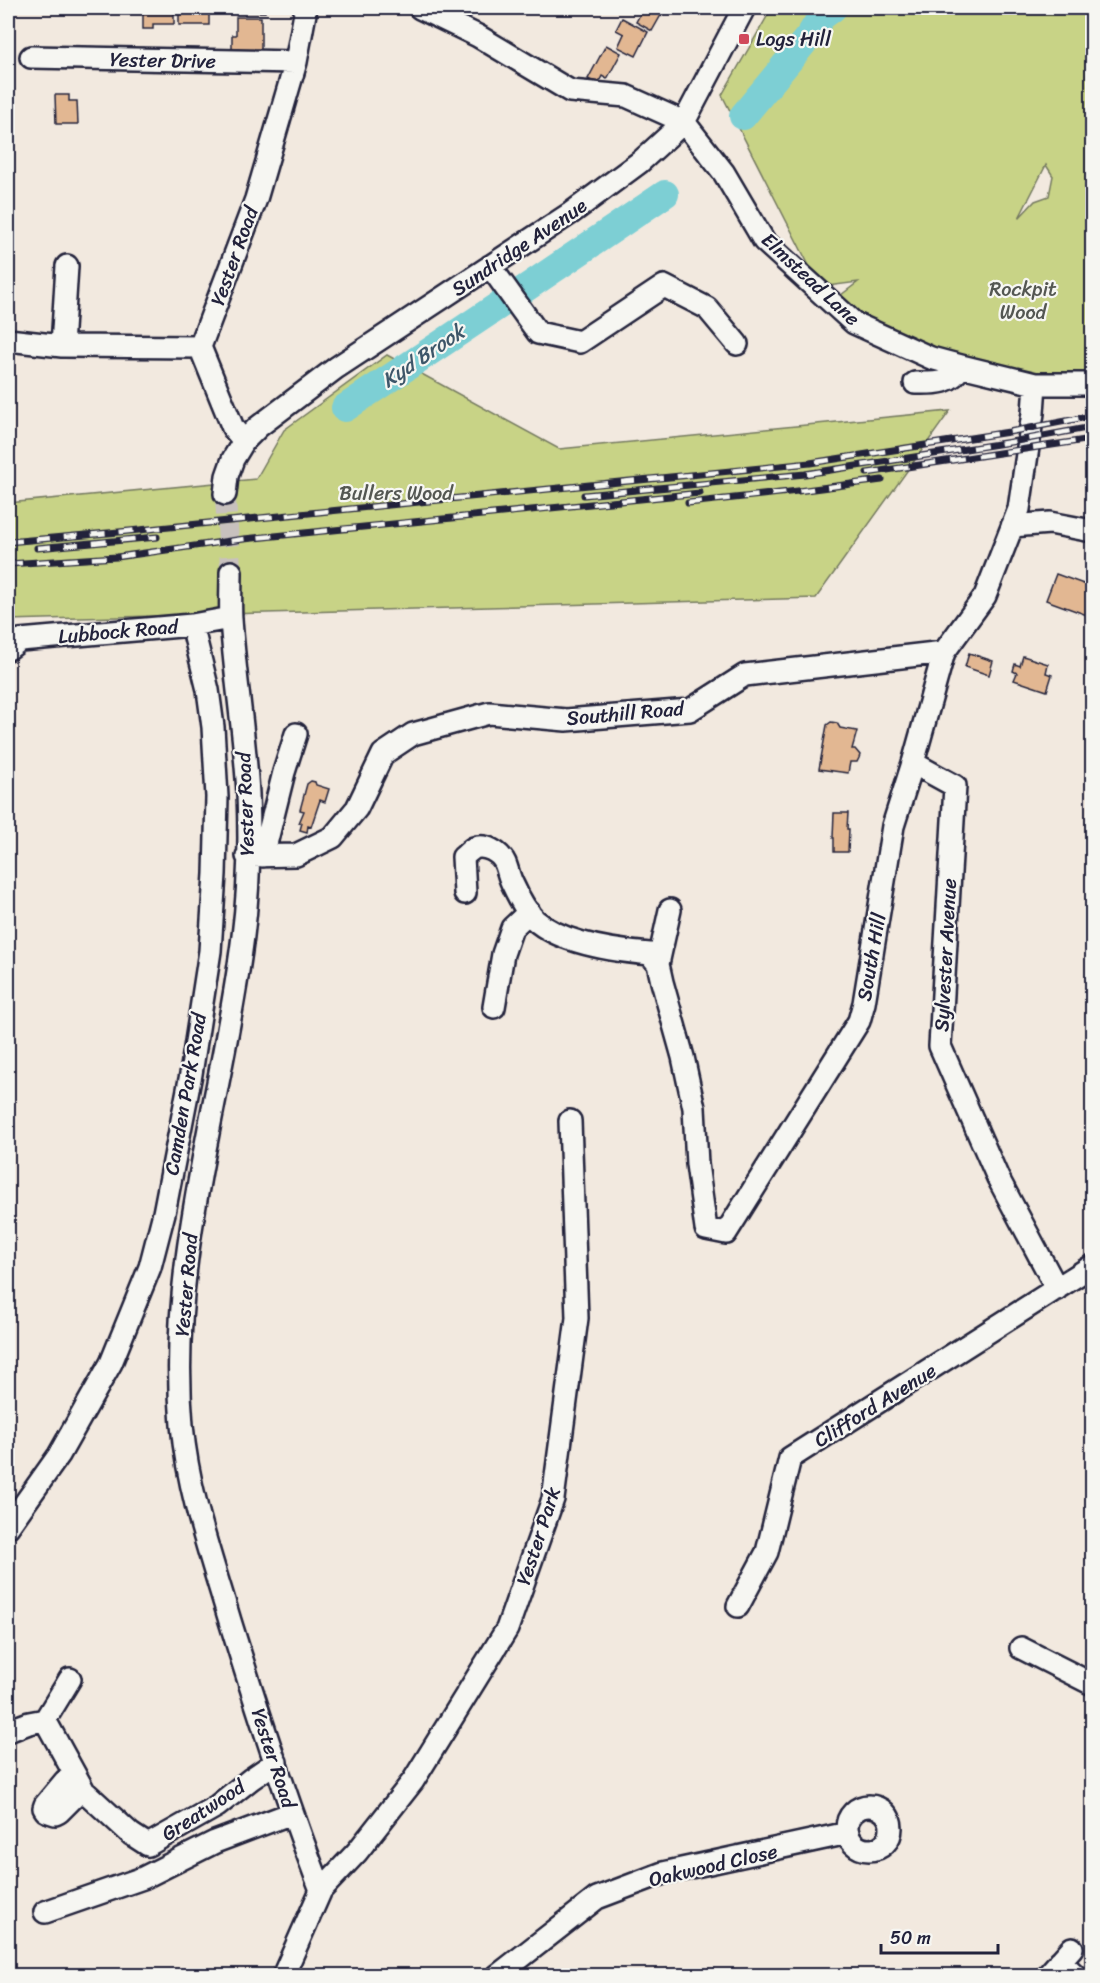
<svg xmlns="http://www.w3.org/2000/svg" width="1100" height="1983" font-family="Sriracha,sans-serif">
<style>
.green{fill:#c8d386;stroke:#757a60;stroke-width:1.5;fill-rule:evenodd}
.lines{fill:none;stroke-linecap:round;stroke-linejoin:round}
.river{stroke:#7dcfd4;stroke-width:28}
.building{fill:#e2b792;stroke:#22223b;stroke-width:1.5}
.minor-tunnel{stroke:#c8c1be;stroke-width:21;stroke-dasharray:21 10;stroke-linecap:butt}
.minor-casing{stroke:#22223b;stroke-width:26}
.minor{stroke:#f6f6f2;stroke-width:21}
.rail-casing{stroke:#22223b;stroke-width:7}
.rail{stroke:#f6f6f2;stroke-width:4.5;stroke-dasharray:14;stroke-linecap:butt}
.poi-dot{fill:#d1495b;stroke:#f6f6f2;stroke-width:2}
.labels{text-anchor:middle;stroke-width:4.5;stroke-linejoin:round;paint-order:stroke}
.poi-label{font-size:20px;fill:#22223b;stroke:#f6f6f2;text-anchor:start}
.street-label{font-size:20px;fill:#22223b;stroke:#f6f6f2}
.park-label{font-size:20px;fill:#545752;stroke:#f6f6f2}
.water-label{font-size:21px;font-style:italic;fill:#3d5669;stroke:#f6f6f2}
</style>
<rect width="100%" height="100%" fill="#f2e9df"/>
<filter id="ink" filterUnits="userSpaceOnUse"><feTurbulence type="fractalNoise" baseFrequency=".0167" numOctaves="2"/><feDisplacementMap in="SourceGraphic" scale="12" xChannelSelector="R" yChannelSelector="G"/><feConvolveMatrix kernelMatrix="1 2 1 2 8 2 1 2 1" color-interpolation-filters="sRGB"/></filter>
<g filter="url(#ink)">
<path class="green" d="M 772,8 L 1092,8 L 1092,374 L 1036,376 L 932,347 L 860,315 L 841,295 L 858,282 L 820,287 L 722,95 ZM 1046,165 L 1053,176 L 1049,196 L 1035,201 L 1019,218 Z
M 387,355 L 559,449 L 950,411 L 816,598 L 8,620 L 8,503 L 256,479 L 284,430 Z"/>
<g class="lines">
<path class="river" d="M 743,116 L 810,35 L 821,17 L 833,8
M 523,290 L 665,194
M 345,408 L 501,304"/>
</g>
<path class="building" d="M 143,8 L 174,8 L 174,24 L 153,24 L 153,29 L 143,29 Z
M 179,8 L 209,8 L 209,25 L 179,25 Z
M 243,8 L 265,8 L 265,12 L 243,12 Z
M 639,8 L 665,8 L 652,31 L 636,22 L 643,9 Z
M 236,17 L 261,17 L 261,50 L 232,50 L 232,35 L 236,35 Z
M 622,18 L 648,32 L 636,56 L 618,47 L 624,34 L 616,30 Z
M 606,45 L 621,53 L 607,79 L 602,76 L 598,84 L 588,79 Z
M 55,95 L 69,95 L 69,101 L 77,101 L 78,124 L 56,124 Z
M 1056,574 L 1092,587 L 1092,599 L 1087,615 L 1046,600 Z
M 969,653 L 993,661 L 989,675 L 965,667 Z
M 1023,656 L 1048,664 L 1046,673 L 1052,675 L 1047,691 L 1014,680 L 1017,673 L 1013,671 L 1015,664 L 1020,666 Z
M 831,722 L 837,723 L 840,728 L 857,731 L 852,749 L 855,749 L 860,755 L 859,758 L 857,762 L 850,762 L 848,773 L 819,769 L 827,725 Z
M 311,781 L 315,782 L 316,785 L 329,789 L 325,802 L 320,800 L 311,827 L 308,826 L 307,832 L 300,830 L 302,823 L 299,823 L 304,811 L 300,810 L 307,784 Z
M 834,813 L 848,813 L 847,829 L 849,829 L 848,852 L 834,852 L 834,838 L 833,838 Z"/>
<g class="lines">
<path class="minor-tunnel" d="M 225,494 L 231,572"/>
<defs>
<path id="minor" d="M 420,8 L 478,36 L 570,91 L 626,96 L 684,122 L 724,173 L 764,241 L 854,323 L 931,358 L 961,366 L 1035,384 L 1092,384
M 31,57 L 296,62
M 490,266 L 538,333 L 580,342 L 664,286 L 707,308 L 737,344
M 8,340 L 62,346 L 200,347
M 62,346 L 67,266
M 915,383 C 934,383 951,385 961,366
M 244,441 L 233,428 L 200,347 L 256,199 L 296,62 L 306,8
M 225,494 L 227,476 L 233,459 L 244,441 L 258,427 L 336,368 L 571,213 L 640,162 L 684,122 L 744,8
M 1012,526 L 1050,523 L 1092,531
M 231,572 C 231,587 230,603 231,619 C 235,678 245,736 248,794 C 250,841 249,890 243,936 C 223,1098 167,1259 182,1425 C 188,1492 211,1557 230,1621 C 258,1712 287,1802 321,1890 L 283,1976
M 8,649 L 20,640 L 192,625 L 231,618
M 913,763 L 955,786 L 940,1046 L 998,1178 L 1057,1289
M 247,856 L 296,855 L 333,837 L 357,808 L 383,754 L 413,734 L 489,713 L 566,720 L 690,710 L 745,675 L 944,652 L 985,596 L 1019,509 L 1033,413 L 1035,384
M 263,856 L 284,772 L 296,734
M 465,893 L 463,857 C 466,855 470,850 474,848 C 485,844 500,852 505,863 C 508,870 509,878 513,885 C 518,896 526,911 535,920 C 562,944 616,951 650,954 L 658,964 L 662,982 L 683,1057 L 694,1108 L 697,1164 L 706,1229 L 726,1233 L 859,1021 L 864,1003 L 893,826 L 913,763 L 944,652
M 658,964 L 670,910
M 494,1007 L 503,954 L 512,928 L 529,912
M 8,1527 L 59,1455 L 111,1363 L 150,1267 L 164,1213 L 191,1074 L 210,951 L 215,874 L 217,797 L 213,727 L 208,690 L 192,625
M 738,1606 L 767,1552 L 790,1458 L 1092,1266
M 1021,1648 L 1092,1684
M 45,1720 L 84,1791 L 131,1834 L 148,1845 L 217,1806 L 251,1779 L 276,1762
M 8,1731 L 29,1723 L 45,1720 L 70,1679
M 65,1781 L 45,1805 L 44,1808 L 46,1811 L 55,1814 L 59,1812 L 82,1789
M847 1828a22 22 0 1 1 44 0a22 22 0 1 1-44 0Z
M 321,1890 L 357,1852 L 413,1781 L 507,1629 L 553,1499 L 577,1318 L 570,1121
M 45,1912 L 143,1878 L 215,1842 L 292,1813
M 1060,1961 L 1076,1976
M 497,1976 L 597,1898 L 663,1873 L 848,1833
M 1047,1976 L 1072,1948"/>
</defs>
<use href="#minor" class="minor-casing"/>
<use href="#minor" class="minor"/>
<defs>
<path id="rail" d="M 867,473 L 1092,439
M 584,495 L 805,474 L 1011,442 L 1092,427
M 688,503 L 798,491 L 882,480
M 8,542 L 119,532 L 810,463 L 1009,432 L 1092,416
M 37,548 L 157,537
M 8,564 L 117,557 L 244,539 L 700,493"/>
</defs>
<use href="#rail" class="rail-casing"/>
<use href="#rail" class="rail"/>
</g>
</g>
<rect class="poi-dot" x="738" y="33" width="12" height="12" rx="3"/>
<g class="labels">
<g class="poi-label">
<text x="756" y="46">Logs Hill</text>
</g>
<g class="street-label">
<text transform="translate(163 60) rotate(1)" y="7">Yester Drive</text>
<text transform="translate(519 247) rotate(-34)" y="7">Sundridge Avenue</text>
<text transform="translate(234 256) rotate(-70)" y="7">Yester Road</text>
<text transform="translate(811 279) rotate(43)" y="7">Elmstead Lane</text>
<text transform="translate(118 631) rotate(-5)" y="7">Lubbock Road</text>
<text transform="translate(625 713) rotate(-5)" y="7">Southill Road</text>
<text transform="translate(245 804) rotate(-92)" y="7">Yester Road</text>
<text transform="translate(945 955) rotate(-87)" y="7">Sylvester Avenue</text>
<text transform="translate(871 957) rotate(-80)" y="7">South Hill</text>
<text transform="translate(185 1094) rotate(-80)" y="7">Camden Park Road</text>
<text transform="translate(186 1285) rotate(-85)" y="7">Yester Road</text>
<text transform="translate(875 1405) rotate(-32)" y="7">Clifford Avenue</text>
<text transform="translate(538 1536) rotate(-72)" y="7">Yester Park</text>
<text transform="translate(274 1758) rotate(72)" y="7">Yester Road</text>
<text transform="translate(203 1810) rotate(-33)" y="7">Greatwood</text>
<text transform="translate(713 1865) rotate(-13)" y="7">Oakwood Close</text>
</g>
<g class="park-label">
<text x="1023" y="296">Rockpit<tspan x="1023" dy="23">Wood</tspan></text>
<text x="396" y="500">Bullers Wood</text>
</g>
<g class="water-label">
<text transform="translate(423 356) rotate(-34)" y="7">Kyd Brook</text>
</g>
</g>
<rect width="1100" height="1983" fill="none" stroke="#f6f6f2" stroke-width="30"/>
<rect x="15" y="15" width="1070" height="1953" fill="none" stroke="#22223b" stroke-width="2" filter="url(#ink)"/>
<path d="M881 1944v9h117v-9" fill="none" stroke="#22223b" stroke-width="3"/>
<text x="890" y="1944" font-size="18" fill="#22223b" stroke="#f6f6f2" stroke-width="4.5" paint-order="stroke">50 m</text>
</svg>
